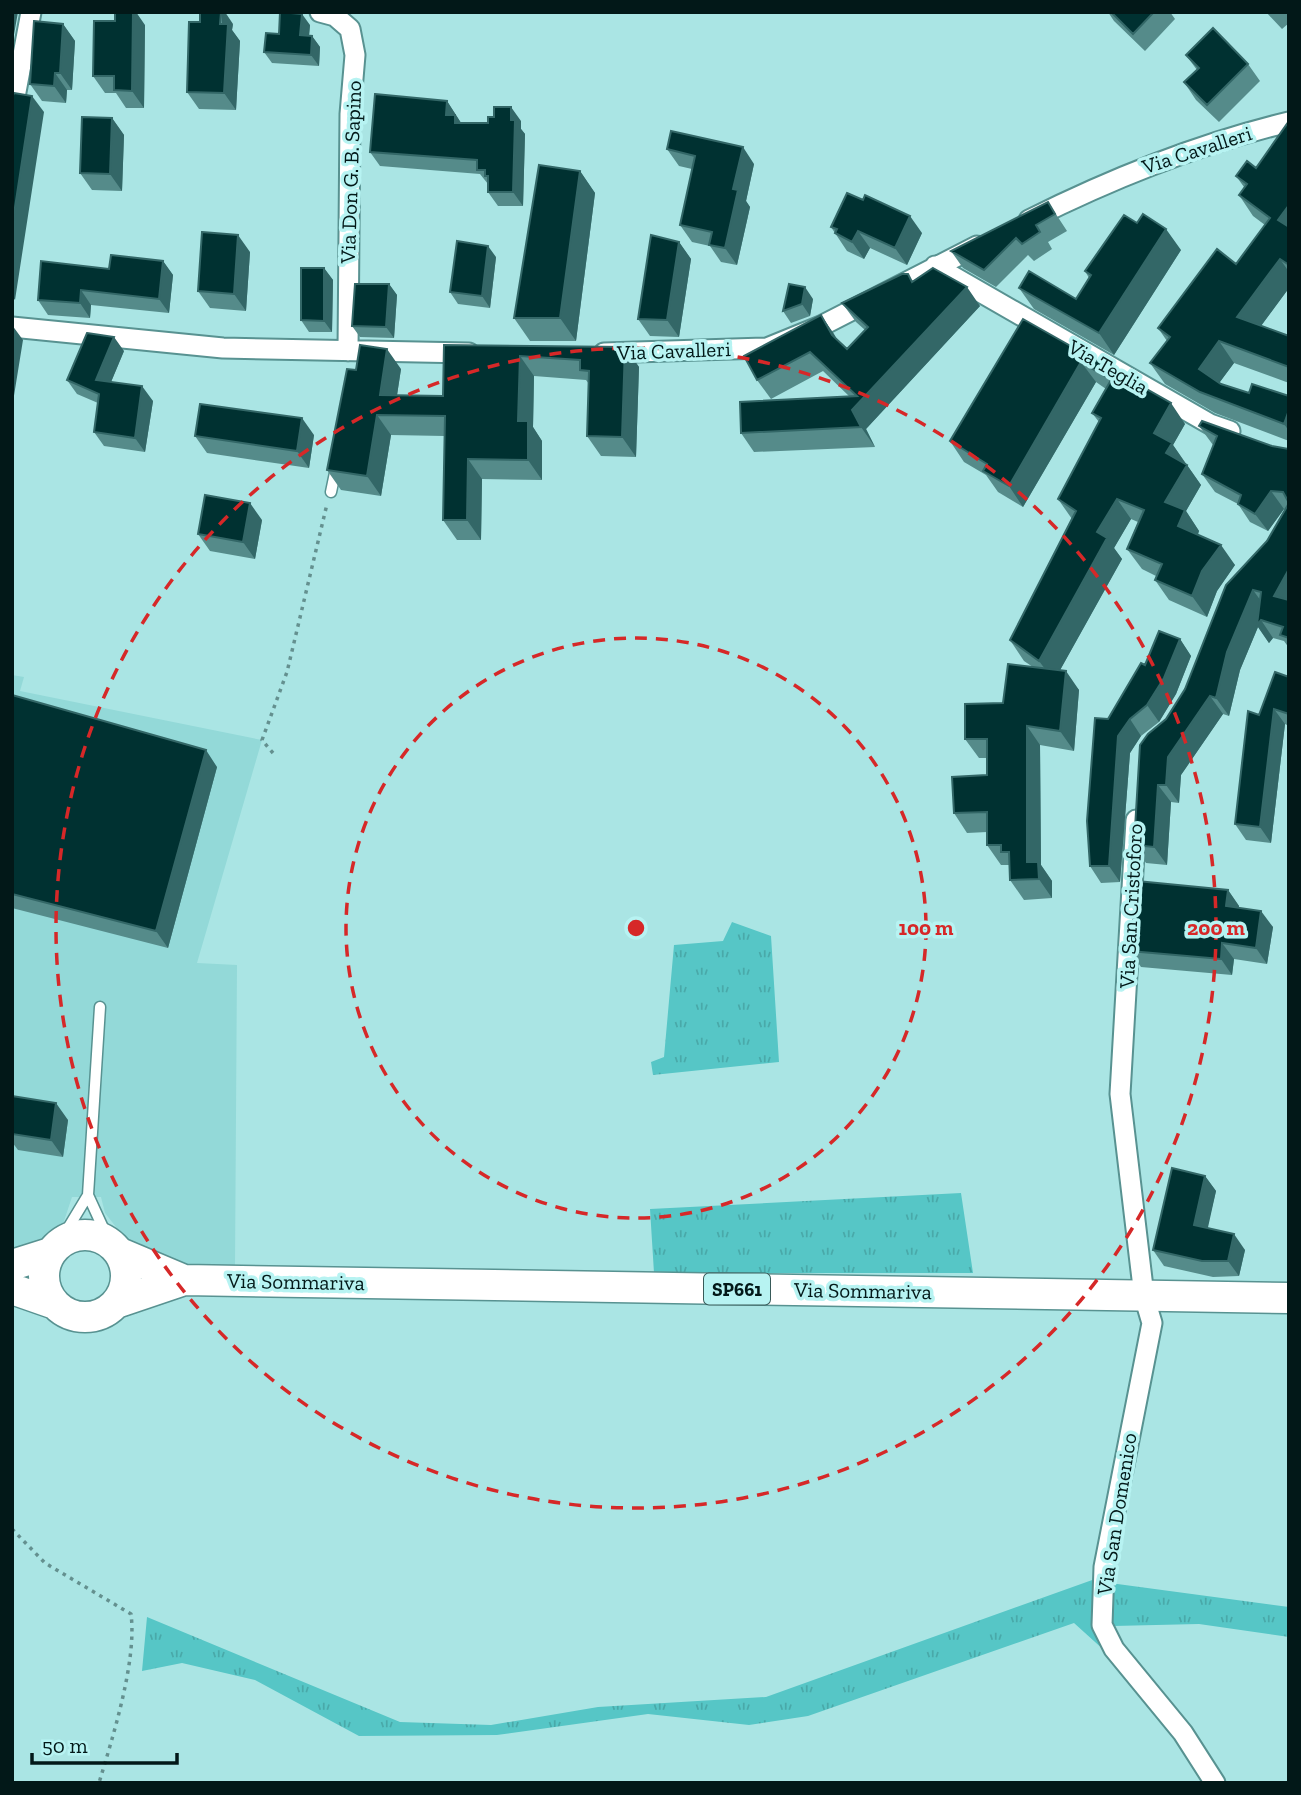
<svg xmlns="http://www.w3.org/2000/svg" width="1301" height="1795" font-family="'Zilla Slab',serif">
<style>
.built{fill:#93d9d8}
.grass{fill:url(#grass-tufts)}
.lines{fill:none;stroke-linecap:round;stroke-linejoin:round}
.lane-casing{stroke:#589291;stroke-width:13}
.street-casing{stroke:#589291;stroke-width:23}
.primary-casing{stroke:#589291;stroke-width:33}
.path{stroke:#64908f;stroke-width:3.5;stroke-dasharray:3.5 5;stroke-linecap:butt}
.lane{stroke:#fff;stroke-width:10}
.street{stroke:#fff;stroke-width:19}
.primary{stroke:#fff;stroke-width:30}
.wall{fill:#558b8a}
.shaded-wall{fill:#336767}
.building{fill:#003131;stroke:#336767;stroke-width:2}
.ring{fill:none;stroke:#d62828;stroke-width:3.5;stroke-dasharray:12 9}
.labels{text-anchor:middle;stroke-width:7;stroke-linejoin:round;paint-order:stroke}
.shield{fill:#b7f3f2;stroke:#385a59;stroke-width:2}
.shield-label{font-size:19px;font-weight:bold;fill:#021818}
.street-label{font-size:21px;fill:#021818;stroke:#b7f3f2}
.centre{fill:#d62828;stroke:#b7f3f2;stroke-width:3.5}
.ring-label{font-size:21px;text-anchor:middle;font-weight:bold;fill:#d62828;stroke:#b7f3f2;stroke-width:7;stroke-linejoin:round;paint-order:stroke}
</style>
<defs>
<pattern id="grass-tufts" width="24" height="20" patternUnits="userSpaceOnUse" patternTransform="scale(1.75)"><rect width="24" height="20" fill="#56c6c6"/><path d="M3 7l-1-3M5 7V3M7 7l1-3M15 17l-1-3M17 17v-4M19 17l1-3" fill="none" stroke="#49a9a9"/></pattern>
</defs>
<rect width="100%" height="100%" fill="#aae5e4"/>
<path class="built" d="M 12,675 L 24,677 L 20,691 L 262,740 L 197,963 L 237,965 L 235,1267 L 189,1266 L 137,1254 L 105,1213 L 101,1197 L 72,1197 L 62,1227 L 37,1249 L 12,1257 Z"/>
<path class="grass" d="M 732,922 L 771,936 L 779,1062 L 653,1075 L 651,1062 L 664,1057 L 674,945 L 723,941 Z
M 961,1193 L 973,1273 L 654,1273 L 650,1209 Z
M 1095,1579 L 1126,1670 L 1074,1623 L 808,1716 L 749,1725 L 648,1714 L 497,1735 L 359,1736 L 255,1680 L 182,1663 L 142,1671 L 147,1617 L 400,1722 L 491,1725 L 598,1707 L 766,1697 Z
M 1110,1583 L 1289,1607 L 1289,1637 L 1199,1624 L 1113,1626 Z"/>
<g class="lines">
<defs>
<path id="lane" d="M 331,492 L 336,468
M 88,1195 L 110,1243
M 59,1243 L 88,1195 L 100,1007"/>
<path id="street" d="M 320,12 L 335,16 L 350,29 L 355,55 L 350,114 L 348,351
M 12,113 L 31,12
M 1029,220 C 1113,178 1197,144 1289,122
M 935,266 L 1210,424 L 1230,431
M 12,327 L 223,348 L 469,353
M 604,353 L 767,348 L 821,326 L 977,246
M 1136,820 L 1120,1094 L 1144,1296 L 1152,1323 L 1104,1567 L 1102,1625 L 1114,1649 L 1183,1733 L 1215,1783"/>
<path id="primary" d="M44 1276a41 41 0 1 1 82 0a41 41 0 1 1-82 0Z
M 120,1253 L 184,1280
M 12,1265 L 50,1253
M 12,1289 L 55,1304
M 116,1303 L 184,1280 L 1289,1298"/>
</defs>
<use href="#lane" class="lane-casing"/>
<use href="#street" class="street-casing"/>
<use href="#primary" class="primary-casing"/>
<path class="path" d="M 273,753 L 262,740 L 287,672 L 327,504
M 12,1529 L 45,1563 L 131,1614 C 137,1661 113,1736 99,1783"/>
<use href="#lane" class="lane"/>
<use href="#street" class="street"/>
<use href="#primary" class="primary"/>
</g>
<path class="wall" d="M 1108,12 L 1170,12 L 1175,19 L 1145,51 L 1114,21 Z
M 1266,12 L 1289,12 L 1289,23 L 1282,29 Z
M 63,24 L 75,41 L 72,90 L 67,90 L 66,103 L 42,101 L 30,84 Z
M 233,24 L 232,30 L 240,41 L 236,110 L 199,109 L 187,92 Z
M 145,25 L 144,108 L 126,108 L 116,93 L 105,93 L 93,76 Z
M 310,25 L 309,36 L 312,36 L 320,47 L 319,66 L 272,63 L 264,52 L 279,34 Z
M 1186,55 L 1248,64 L 1260,81 L 1219,122 L 1196,100 L 1184,82 L 1197,70 Z
M 447,101 L 461,123 L 488,123 L 521,121 L 521,129 L 525,134 L 523,206 L 498,206 L 488,192 L 488,184 L 480,174 L 380,166 L 370,152 Z
M 112,118 L 124,135 L 122,191 L 92,190 L 80,173 Z
M 1289,121 L 1289,288 L 1261,326 L 1289,336 L 1289,383 L 1234,363 L 1219,383 L 1249,393 L 1289,396 L 1289,441 L 1215,413 L 1165,384 L 1150,363 L 1167,341 L 1158,328 L 1236,264 L 1265,225 L 1253,216 L 1239,195 L 1244,187 L 1236,176 L 1256,168 Z
M 667,149 L 754,164 L 746,201 L 750,207 L 737,265 L 721,262 L 710,246 L 692,242 L 680,225 L 692,169 L 679,166 Z
M 580,171 L 595,193 L 576,341 L 530,341 L 514,318 Z
M 1048,202 L 1067,231 L 1048,242 L 1052,249 L 1034,261 L 1028,255 L 996,287 L 963,268 L 951,251 Z
M 831,227 L 922,233 L 907,265 L 870,248 L 864,259 L 847,251 Z
M 679,242 L 691,259 L 679,337 L 650,336 L 638,319 Z
M 1181,250 L 1114,355 L 1034,309 L 1019,288 L 1076,299 L 1089,278 L 1085,271 Z
M 250,252 L 246,311 L 210,308 L 198,291 Z
M 496,257 L 490,308 L 458,304 L 450,292 Z
M 163,261 L 173,275 L 169,313 L 91,305 L 90,318 L 48,315 L 38,300 L 109,269 Z
M 324,268 L 333,280 L 332,332 L 309,332 L 301,320 Z
M 913,281 L 980,306 L 866,429 L 875,447 L 754,452 L 741,433 L 850,397 L 823,371 L 771,399 L 757,380 L 821,315 L 838,341 L 847,349 L 865,330 L 856,322 L 842,303 Z
M 389,284 L 397,295 L 394,338 L 360,337 L 352,326 Z
M 813,299 L 810,316 L 791,323 L 783,311 Z
M 1023,319 L 1185,424 L 1173,445 L 1201,485 L 1186,511 L 1199,531 L 1198,535 L 1235,565 L 1217,591 L 1207,617 L 1169,600 L 1155,580 L 1156,576 L 1142,569 L 1127,549 L 1138,522 L 1131,519 L 1114,548 L 1122,559 L 1060,670 L 1079,690 L 1074,751 L 1040,745 L 1041,865 L 1052,881 L 1052,898 L 1024,900 L 1010,880 L 1009,865 L 1001,865 L 987,845 L 987,832 L 967,833 L 954,813 L 987,775 L 987,758 L 979,758 L 965,739 L 1003,703 L 1033,667 L 1024,661 L 1010,640 L 1072,519 L 1058,499 L 1099,422 L 1092,413 L 1106,389 L 1096,382 L 1023,507 L 998,492 L 986,475 L 964,462 L 950,441 Z
M 444,345 L 625,347 L 639,367 L 636,457 L 601,456 L 587,436 L 589,384 L 586,380 L 534,376 L 533,427 L 542,441 L 542,480 L 482,479 L 481,540 L 457,540 L 443,520 L 445,436 L 391,435 L 381,496 L 341,490 L 327,470 L 356,370 L 401,369 L 397,395 L 443,396 Z
M 124,351 L 111,382 L 153,401 L 145,452 L 104,446 L 94,432 L 98,403 L 77,394 L 67,380 Z
M 1199,426 L 1272,446 L 1289,449 L 1289,648 L 1284,641 L 1273,638 L 1269,643 L 1258,627 L 1240,670 L 1229,716 L 1223,714 L 1181,775 L 1179,803 L 1171,802 L 1167,865 L 1146,863 L 1134,845 L 1166,719 L 1185,689 L 1285,509 L 1284,509 L 1268,531 L 1250,522 L 1238,504 L 1215,492 L 1202,474 L 1213,445 Z
M 314,435 L 309,468 L 207,453 L 195,436 Z
M 262,520 L 255,559 L 210,551 L 198,534 Z
M 1180,639 L 1191,656 L 1176,694 L 1159,722 L 1141,736 L 1130,753 L 1120,882 L 1101,883 L 1090,866 L 1108,719 Z
M 1289,677 L 1289,726 L 1285,724 L 1271,843 L 1246,840 L 1235,824 L 1259,715 Z
M 12,695 L 217,767 L 168,948 L 12,908 Z
M 1228,890 L 1239,906 L 1239,908 L 1273,927 L 1267,964 L 1234,959 L 1232,975 L 1141,967 L 1130,951 Z
M 12,1096 L 68,1120 L 63,1157 L 18,1150 L 12,1142 Z
M 1205,1176 L 1216,1191 L 1207,1228 L 1245,1250 L 1239,1276 L 1213,1277 L 1164,1266 L 1153,1250 Z"/>
<path class="shaded-wall" d="M 12,12 L 18,12 L 12,46 Z
M 133,12 L 136,12 L 145,25 L 144,108 L 132,91 Z
M 221,12 L 225,12 L 233,24 L 232,30 L 240,41 L 236,110 L 224,93 Z
M 302,14 L 310,25 L 308,46 L 300,35 Z
M 63,24 L 75,41 L 72,90 L 60,73 Z
M 312,36 L 320,47 L 319,66 L 311,55 Z
M 55,73 L 67,90 L 66,103 L 54,86 Z
M 32,96 L 44,112 L 15,300 L 12,296 L 12,227 Z
M 447,101 L 465,129 L 465,137 L 446,115 Z
M 511,107 L 521,121 L 521,129 L 525,134 L 523,206 L 513,192 Z
M 112,118 L 124,135 L 122,191 L 110,174 Z
M 743,147 L 754,164 L 746,201 L 750,207 L 737,265 L 725,248 L 733,189 Z
M 580,171 L 595,193 L 576,341 L 560,318 Z
M 1289,205 L 1289,235 L 1278,220 Z
M 910,216 L 922,233 L 907,265 L 895,248 Z
M 1166,229 L 1181,250 L 1114,355 L 1099,333 Z
M 858,231 L 870,248 L 864,259 L 852,242 Z
M 238,235 L 250,252 L 246,311 L 234,294 Z
M 679,242 L 691,259 L 679,337 L 667,320 Z
M 488,246 L 496,257 L 490,308 L 482,296 Z
M 1280,259 L 1289,272 L 1289,288 L 1252,338 L 1237,317 Z
M 163,261 L 173,275 L 169,313 L 159,299 Z
M 324,268 L 333,280 L 332,332 L 324,321 Z
M 389,284 L 397,295 L 394,338 L 386,327 Z
M 805,287 L 813,299 L 810,316 L 802,304 Z
M 967,287 L 980,306 L 866,429 L 875,447 L 861,427 L 852,410 Z
M 81,290 L 91,305 L 90,318 L 80,303 Z
M 821,315 L 834,334 L 845,354 L 832,335 Z
M 12,325 L 23,340 L 12,408 Z
M 114,337 L 124,351 L 106,394 L 96,380 Z
M 1219,341 L 1234,363 L 1214,390 L 1199,369 Z
M 625,347 L 639,367 L 636,457 L 622,437 Z
M 387,349 L 401,369 L 394,415 L 380,395 Z
M 520,356 L 534,376 L 533,427 L 542,441 L 542,480 L 528,460 L 518,421 Z
M 1081,362 L 1096,382 L 1023,507 L 1009,486 Z
M 142,386 L 153,401 L 145,452 L 135,438 Z
M 1171,403 L 1185,424 L 1173,445 L 1186,464 L 1181,474 L 1154,433 Z
M 1289,410 L 1289,431 L 1284,424 Z
M 377,415 L 391,435 L 381,496 L 367,476 Z
M 302,418 L 314,435 L 309,468 L 297,451 Z
M 468,459 L 482,479 L 481,540 L 467,520 Z
M 1187,465 L 1201,485 L 1186,511 L 1199,531 L 1192,547 L 1178,526 L 1165,502 Z
M 1271,491 L 1284,509 L 1268,531 L 1255,514 Z
M 1117,499 L 1131,519 L 1114,548 L 1122,559 L 1054,681 L 1039,661 L 1097,532 Z
M 250,503 L 262,520 L 255,559 L 243,542 Z
M 1221,545 L 1235,565 L 1217,591 L 1207,617 L 1192,596 L 1202,571 Z
M 1289,569 L 1289,609 L 1274,596 Z
M 1253,590 L 1266,608 L 1261,620 L 1273,638 L 1269,643 L 1258,627 L 1240,670 L 1229,716 L 1216,698 L 1227,652 Z
M 1180,639 L 1191,656 L 1176,694 L 1159,722 L 1147,705 Z
M 1066,671 L 1079,690 L 1074,751 L 1060,731 Z
M 1210,696 L 1223,714 L 1181,775 L 1179,803 L 1166,785 L 1168,757 Z
M 1274,709 L 1285,724 L 1271,843 L 1260,827 Z
M 1130,719 L 1141,736 L 1130,753 L 1120,882 L 1109,866 L 1118,736 Z
M 1027,726 L 1040,745 L 1041,865 L 1052,881 L 1052,898 L 1027,862 Z
M 206,750 L 217,767 L 168,948 L 156,931 Z
M 1158,785 L 1171,802 L 1167,865 L 1154,847 Z
M 1228,890 L 1239,906 L 1238,923 L 1226,906 Z
M 1261,911 L 1273,927 L 1267,964 L 1256,948 Z
M 1222,943 L 1234,959 L 1232,975 L 1221,959 Z
M 56,1103 L 68,1120 L 63,1157 L 51,1140 Z
M 1205,1176 L 1216,1191 L 1205,1241 L 1194,1225 Z
M 1234,1234 L 1245,1250 L 1239,1276 L 1228,1261 Z"/>
<path class="building" d="M 115,12 L 133,12 L 132,91 L 114,90 L 114,76 L 93,76 L 94,21 L 115,21 Z
M 200,12 L 221,12 L 220,24 L 228,24 L 224,93 L 187,92 L 189,22 L 200,22 Z
M 280,12 L 302,14 L 300,35 L 312,36 L 311,55 L 264,52 L 266,33 L 279,34 Z
M 1111,12 L 1154,12 L 1133,34 Z
M 34,21 L 63,24 L 60,73 L 55,73 L 54,86 L 30,84 Z
M 1213,28 L 1248,64 L 1207,105 L 1184,82 L 1199,68 L 1186,55 Z
M 14,93 L 32,96 L 12,227 L 12,98 Z
M 375,94 L 447,101 L 446,115 L 455,115 L 455,123 L 488,123 L 488,117 L 494,117 L 494,107 L 511,107 L 511,120 L 515,120 L 513,192 L 488,192 L 488,176 L 485,176 L 485,170 L 477,170 L 477,160 L 370,152 Z
M 82,117 L 112,118 L 110,174 L 80,173 Z
M 1289,121 L 1289,205 L 1278,220 L 1289,227 L 1289,265 L 1280,259 L 1237,317 L 1289,336 L 1289,367 L 1219,341 L 1199,369 L 1221,384 L 1249,393 L 1252,384 L 1289,396 L 1289,410 L 1284,424 L 1200,392 L 1150,363 L 1170,337 L 1158,328 L 1217,249 L 1236,264 L 1270,218 L 1239,195 L 1247,184 L 1236,176 L 1247,161 L 1256,168 Z
M 671,131 L 743,147 L 733,189 L 738,190 L 725,248 L 709,245 L 712,232 L 680,225 L 695,156 L 667,149 Z
M 539,165 L 580,171 L 560,318 L 514,318 Z
M 847,193 L 863,200 L 865,195 L 910,216 L 895,248 L 858,231 L 852,242 L 835,233 L 837,229 L 831,227 Z
M 1048,202 L 1055,214 L 1036,225 L 1040,232 L 1022,244 L 1016,238 L 984,270 L 951,251 Z
M 1143,214 L 1166,229 L 1099,333 L 1019,288 L 1029,271 L 1076,299 L 1091,275 L 1085,271 L 1124,215 L 1137,223 Z
M 202,232 L 238,235 L 234,294 L 198,291 Z
M 651,235 L 679,242 L 667,320 L 638,319 Z
M 457,241 L 488,246 L 482,296 L 450,292 Z
M 111,255 L 163,261 L 159,299 L 81,290 L 80,303 L 38,300 L 41,261 L 109,269 Z
M 301,268 L 324,268 L 324,321 L 301,320 Z
M 933,268 L 967,287 L 852,410 L 861,427 L 741,433 L 740,402 L 857,396 L 810,352 L 757,380 L 744,356 L 821,315 L 832,335 L 847,349 L 868,327 L 842,303 L 902,274 L 908,274 L 912,282 Z
M 355,284 L 389,284 L 386,327 L 352,326 Z
M 789,284 L 805,287 L 802,304 L 783,311 Z
M 1023,319 L 1171,403 L 1154,433 L 1172,443 L 1166,453 L 1187,465 L 1165,502 L 1185,510 L 1178,526 L 1221,545 L 1202,571 L 1192,596 L 1155,580 L 1162,564 L 1127,549 L 1144,510 L 1117,499 L 1097,532 L 1107,538 L 1039,661 L 1010,640 L 1076,511 L 1058,499 L 1101,418 L 1092,413 L 1111,380 L 1081,362 L 1009,486 L 983,471 L 987,464 L 950,441 Z
M 87,333 L 114,337 L 96,380 L 142,386 L 135,438 L 94,432 L 99,394 L 67,380 Z
M 360,345 L 387,349 L 380,395 L 443,396 L 444,345 L 625,347 L 622,437 L 587,436 L 589,371 L 580,370 L 580,360 L 520,356 L 518,421 L 528,421 L 528,460 L 468,459 L 467,520 L 443,520 L 445,416 L 377,415 L 367,476 L 327,470 L 347,369 L 356,370 Z
M 200,404 L 302,418 L 297,451 L 195,436 Z
M 1202,421 L 1272,446 L 1289,449 L 1289,569 L 1274,596 L 1289,600 L 1289,638 L 1280,635 L 1283,627 L 1261,620 L 1257,625 L 1261,592 L 1253,590 L 1227,652 L 1216,698 L 1210,696 L 1168,757 L 1166,785 L 1158,785 L 1154,847 L 1134,845 L 1140,745 L 1148,734 L 1166,719 L 1185,689 L 1226,585 L 1267,541 L 1289,503 L 1283,492 L 1271,491 L 1255,514 L 1238,504 L 1241,495 L 1202,474 L 1217,436 L 1199,426 Z
M 205,495 L 250,503 L 243,542 L 198,534 Z
M 1159,631 L 1180,639 L 1164,678 L 1147,705 L 1130,719 L 1118,736 L 1109,866 L 1090,866 L 1087,821 L 1095,718 L 1108,719 L 1141,663 L 1145,665 Z
M 1008,664 L 1066,671 L 1060,731 L 1027,726 L 1027,862 L 1038,862 L 1039,879 L 1010,880 L 1009,852 L 1001,852 L 1001,845 L 987,845 L 987,812 L 954,813 L 952,777 L 987,775 L 987,739 L 965,739 L 965,704 L 1003,703 Z
M 1275,672 L 1289,677 L 1289,714 L 1274,709 L 1260,827 L 1235,824 L 1248,711 L 1259,715 Z
M 12,695 L 206,750 L 156,931 L 12,894 Z
M 1137,881 L 1228,890 L 1226,906 L 1261,911 L 1256,948 L 1222,943 L 1221,959 L 1130,951 Z
M 12,1096 L 56,1103 L 51,1140 L 12,1134 Z
M 1172,1168 L 1205,1176 L 1194,1225 L 1234,1234 L 1228,1261 L 1202,1261 L 1153,1250 Z"/>
<g class="ring">
<circle cx="636" cy="928" r="290"/>
<circle cx="636" cy="928" r="580"/>
</g>
<g class="labels">
<rect class="shield" x="704" y="1273.5" width="66" height="31" rx="5"/>
<g class="shield-label">
<text x="737" y="1296">SP661</text>
</g>
<g class="street-label">
<text transform="translate(1197 150) rotate(-18)" y="7">Via Cavalleri</text>
<text transform="translate(351 172) rotate(-88)" y="7">Via Don G. B. Sapino</text>
<text transform="translate(674 351) rotate(-2)" y="7">Via Cavalleri</text>
<text transform="translate(1108 367) rotate(30)" y="7">Via Teglia</text>
<text transform="translate(1131 906) rotate(-87)" y="7">Via San Cristoforo</text>
<text transform="translate(296 1282) rotate(1)" y="7">Via Sommariva</text>
<text transform="translate(863 1291) rotate(1)" y="7">Via Sommariva</text>
<text transform="translate(1117 1514) rotate(-81)" y="7">Via San Domenico</text>
</g>
</g>
<circle cx="636" cy="928" r="10" class="centre"/>
<g class="ring-label">
<text x="926" y="935">100 m</text>
<text x="1216" y="935">200 m</text>
</g>
<rect width="1301" height="1795" fill="none" stroke="#021818" stroke-width="28"/>
<path d="M32 1753v10h145v-10" fill="none" stroke="#021818" stroke-width="3.5"/>
<text x="42" y="1753" font-size="21" fill="#021818" stroke="#b7f3f2" stroke-width="5" paint-order="stroke">50 m</text>
</svg>
